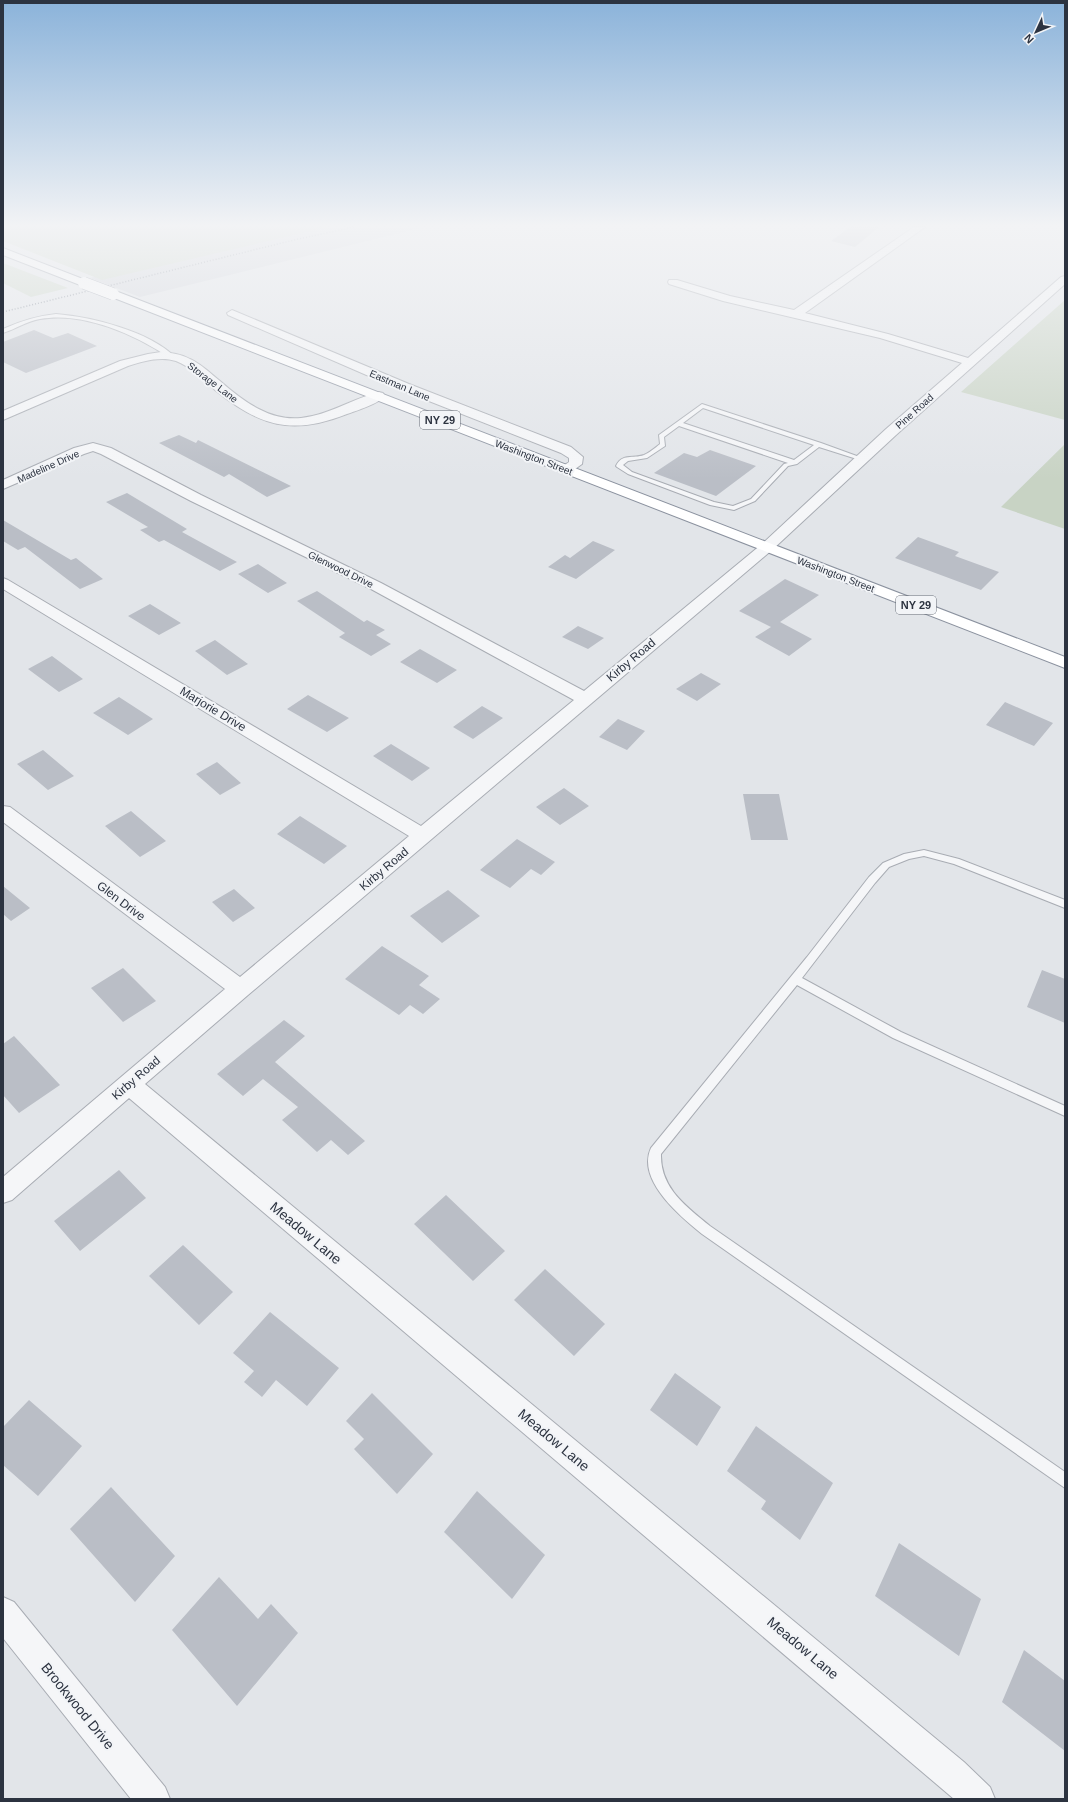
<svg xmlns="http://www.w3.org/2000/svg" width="1068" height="1802" font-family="Arial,sans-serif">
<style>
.built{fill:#d1d4db}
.green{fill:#c8d3c4}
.building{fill:#babec6}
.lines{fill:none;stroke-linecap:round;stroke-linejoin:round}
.lane-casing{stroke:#a8acb3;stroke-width:2}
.street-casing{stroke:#a8acb3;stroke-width:2}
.highway-casing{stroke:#8b929f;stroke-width:2}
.lane{fill:#f5f6f8;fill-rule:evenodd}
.street{fill:#f5f6f8;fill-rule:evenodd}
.highway{fill:#fff;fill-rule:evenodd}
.rail{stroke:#7d8592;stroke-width:1.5;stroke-dasharray:1 2;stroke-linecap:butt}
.highway-bridge-casing{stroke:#8b929f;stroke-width:13;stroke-linecap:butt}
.highway-bridge{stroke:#fff;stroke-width:12}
.labels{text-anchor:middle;stroke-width:4;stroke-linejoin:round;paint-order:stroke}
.far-street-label{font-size:10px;fill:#2c3340;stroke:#f2f4f7}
.shield{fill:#f2f4f7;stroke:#676d77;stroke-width:1}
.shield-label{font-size:11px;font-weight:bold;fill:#2c3340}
.street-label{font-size:12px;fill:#2c3340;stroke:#f2f4f7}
.near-street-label{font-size:14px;fill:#2c3340;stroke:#f2f4f7}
</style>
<rect width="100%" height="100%" fill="#e2e5e9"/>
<path class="built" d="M 306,227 L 424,227 L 140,297 L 90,278 Z"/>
<path class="green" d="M 3,227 L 328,227 L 102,280 L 3,241 Z
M 3,263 L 68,288 L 31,297 L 3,283 Z
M 1065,300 L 1065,420 L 961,392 Z
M 1065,444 L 1065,529 L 1001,507 Z"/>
<path class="building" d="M 850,227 L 879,227 L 855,247 L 831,241 Z
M 34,330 L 53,338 L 68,333 L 97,346 L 26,373 L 3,362 L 3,342 Z
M 179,435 L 196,443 L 198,440 L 291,486 L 267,497 L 229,474 L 224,477 L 159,443 Z
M 710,450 L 756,466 L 716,496 L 654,473 L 684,453 L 697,457 Z
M 127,493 L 187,529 L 182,532 L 237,562 L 220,571 L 164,540 L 159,542 L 140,530 L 148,527 L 106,502 Z
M 3,520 L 71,560 L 76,558 L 103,579 L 80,589 L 25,547 L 18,550 L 3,541 Z
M 918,537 L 959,552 L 955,556 L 999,572 L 981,590 L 895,558 Z
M 593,541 L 615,550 L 576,579 L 548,567 L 565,555 L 570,558 Z
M 258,564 L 287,583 L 268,593 L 238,574 Z
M 785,579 L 819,595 L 780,622 L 812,639 L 789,656 L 755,637 L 771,627 L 739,611 Z
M 317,591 L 364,622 L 367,620 L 385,630 L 376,635 L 391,644 L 371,656 L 339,637 L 345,633 L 297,601 Z
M 150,604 L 181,623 L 159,635 L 128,616 Z
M 578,626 L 604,638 L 588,649 L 562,637 Z
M 215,640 L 248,664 L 227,675 L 195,651 Z
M 420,649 L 457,670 L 437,683 L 400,662 Z
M 52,656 L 83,679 L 59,692 L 28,669 Z
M 701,673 L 721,684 L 697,701 L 676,689 Z
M 308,695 L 349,718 L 327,732 L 287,709 Z
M 119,697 L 153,719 L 128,735 L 93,713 Z
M 1005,702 L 1053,723 L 1034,746 L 986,725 Z
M 482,706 L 503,718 L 473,739 L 453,727 Z
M 618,719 L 645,731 L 627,750 L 599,737 Z
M 391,744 L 430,768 L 412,781 L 373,756 Z
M 43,750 L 74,776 L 48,790 L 17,764 Z
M 217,762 L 241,783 L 220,795 L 196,774 Z
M 564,788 L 589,806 L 560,825 L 536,807 Z
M 743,794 L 779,794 L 788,840 L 751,840 Z
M 131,811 L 166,841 L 140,857 L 105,826 Z
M 300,816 L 347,846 L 324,864 L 277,834 Z
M 517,839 L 555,862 L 541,875 L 531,869 L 510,888 L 480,870 Z
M 3,886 L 30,908 L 11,921 L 3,914 Z
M 234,889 L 255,908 L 233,922 L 212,902 Z
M 448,890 L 480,916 L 442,943 L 410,916 Z
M 382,946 L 429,976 L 419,985 L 440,999 L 423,1014 L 410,1005 L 399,1015 L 345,979 Z
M 123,968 L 156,1001 L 123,1022 L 91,988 Z
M 1042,970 L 1065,979 L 1065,1023 L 1027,1007 Z
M 284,1020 L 305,1036 L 275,1062 L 365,1141 L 348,1155 L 331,1140 L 317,1152 L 282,1120 L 298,1107 L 263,1079 L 243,1096 L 217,1074 Z
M 14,1036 L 60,1085 L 19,1113 L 3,1095 L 3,1044 Z
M 119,1170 L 146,1198 L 80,1251 L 54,1221 Z
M 446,1195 L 505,1251 L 473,1281 L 414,1224 Z
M 183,1245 L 233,1292 L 199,1325 L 149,1276 Z
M 545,1269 L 605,1324 L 574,1356 L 514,1300 Z
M 270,1312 L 339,1368 L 307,1406 L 276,1380 L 262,1397 L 244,1382 L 254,1371 L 233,1353 Z
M 675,1373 L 721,1407 L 697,1446 L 650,1410 Z
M 372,1393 L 433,1454 L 397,1494 L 354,1449 L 364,1439 L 346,1421 Z
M 29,1400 L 82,1446 L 38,1496 L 3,1465 L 3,1427 Z
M 756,1426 L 833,1483 L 800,1540 L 761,1509 L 766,1501 L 727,1471 Z
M 111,1487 L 175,1556 L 135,1602 L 70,1529 Z
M 477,1491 L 545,1555 L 512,1599 L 444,1532 Z
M 899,1543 L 981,1599 L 959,1656 L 875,1596 Z
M 219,1577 L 258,1619 L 271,1604 L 298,1633 L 237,1706 L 172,1630 Z
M 1024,1650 L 1065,1681 L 1065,1751 L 1002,1702 Z"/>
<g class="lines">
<defs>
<path id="lane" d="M 56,314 C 92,317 149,331 175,357 L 170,358 C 136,335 83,311 40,319 C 27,321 16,329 3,333 L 3,329 C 21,321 37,316 56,314 Z
M 702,404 L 821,443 L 865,459 L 860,460 L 819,447 L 797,464 L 788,466 L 755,501 L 734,510 L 710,505 L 628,474 L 617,467 L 616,466 C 622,453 633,459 644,455 C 649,453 655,448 660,444 L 659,435 ZM 703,408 L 814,445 L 794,460 L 683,423 ZM 679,426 L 788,463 L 784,464 L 751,499 L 733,506 L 714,502 L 632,472 L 623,465 L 628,461 L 647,458 L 665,446 L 664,437 Z
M 924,850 L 959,859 L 1065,900 L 1065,908 L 954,864 L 924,856 L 909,859 L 889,867 L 875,883 L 802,978 L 901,1032 L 1065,1106 L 1065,1116 L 893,1038 L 797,985 L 661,1154 C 660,1188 686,1206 710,1226 L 1065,1472 L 1065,1488 L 702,1234 C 681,1217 636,1180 651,1148 L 807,957 L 869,877 L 883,863 L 904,854 Z"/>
<path id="street" d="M 914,227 L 925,227 L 805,313 L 888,334 L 968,358 L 1061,277 L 1065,276 L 1065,284 L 896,435 L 772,550 L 248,995 L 145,1084 L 964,1762 L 990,1787 L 995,1799 L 954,1799 L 129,1098 L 12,1200 L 3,1203 L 3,1177 L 225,989 L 3,822 L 3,806 L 10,807 L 240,977 L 409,836 L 3,589 L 3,578 L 8,580 L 421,826 L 574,700 L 371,589 L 191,501 L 101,454 L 93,451 L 84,454 L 3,489 L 3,480 L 74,448 L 93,443 L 111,448 L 201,495 L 381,583 L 584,691 L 762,544 L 886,429 L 962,363 L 880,338 L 723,301 L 669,284 L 668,282 L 669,280 L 677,280 L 730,296 L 794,310 Z
M 232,310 L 409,384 L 571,447 L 583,457 L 582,464 L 571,472 L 561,472 L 559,469 L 569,462 L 569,458 L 561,453 L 401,390 L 228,315 L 227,313 Z
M 161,352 C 171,353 181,354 190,359 C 201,364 210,373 220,381 C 243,401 269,421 301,418 C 329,415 352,399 379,392 L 383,393 L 385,396 C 380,403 356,411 347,414 C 292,436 259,426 215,390 C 203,379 191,367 176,361 C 161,356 143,361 128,366 L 3,420 L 3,411 L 120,361 L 148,354 Z
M 3,1597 L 14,1602 L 165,1787 L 170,1799 L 131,1799 L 3,1638 Z"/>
<path id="highway" d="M 3,248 L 88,281 L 90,283 L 84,286 L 80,285 L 3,255 Z
M 113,290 L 1065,657 L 1065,668 L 109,296 L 107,294 L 109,292 Z"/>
</defs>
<use href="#lane" class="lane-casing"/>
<use href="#street" class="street-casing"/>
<use href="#highway" class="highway-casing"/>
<use href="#lane" class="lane"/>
<use href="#street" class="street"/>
<use href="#highway" class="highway"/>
<path class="rail" d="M 3,312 L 294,240 L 354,227"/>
<defs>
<path id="highway-bridge" d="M 84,283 L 113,294"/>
</defs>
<use href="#highway-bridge" class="highway-bridge-casing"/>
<use href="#highway-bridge" class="highway-bridge"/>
</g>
<linearGradient id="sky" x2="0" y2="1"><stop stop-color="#8bb3da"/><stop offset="0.47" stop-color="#f2f3f5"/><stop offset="1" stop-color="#f2f3f5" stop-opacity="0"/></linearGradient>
<rect width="1068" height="479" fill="url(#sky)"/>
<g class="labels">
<g class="far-street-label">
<text transform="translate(213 382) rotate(37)" y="4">Storage Lane</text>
<text transform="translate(400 385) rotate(23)" y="4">Eastman Lane</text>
<text transform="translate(914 411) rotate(-42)" y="4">Pine Road</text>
<text transform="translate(534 457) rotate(21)" y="4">Washington Street</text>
<text transform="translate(48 466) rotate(-24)" y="4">Madeline Drive</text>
<text transform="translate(341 569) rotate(26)" y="4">Glenwood Drive</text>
<text transform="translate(836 574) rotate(21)" y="4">Washington Street</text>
</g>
<g class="shield">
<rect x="420" y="411" width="40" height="18" rx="3"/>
<rect x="896" y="596" width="40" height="18" rx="3"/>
</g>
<g class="shield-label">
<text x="440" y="424">NY 29</text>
<text x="916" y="609">NY 29</text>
</g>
<g class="street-label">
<text transform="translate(631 660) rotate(-40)" y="4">Kirby Road</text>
<text transform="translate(213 709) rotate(31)" y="4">Marjorie Drive</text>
<text transform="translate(384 869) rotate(-40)" y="4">Kirby Road</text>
<text transform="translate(121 901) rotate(37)" y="4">Glen Drive</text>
<text transform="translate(136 1078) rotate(-41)" y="4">Kirby Road</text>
</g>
<g class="near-street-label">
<text transform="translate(306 1233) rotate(40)" y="5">Meadow Lane</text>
<text transform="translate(554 1440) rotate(40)" y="5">Meadow Lane</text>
<text transform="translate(803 1648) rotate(40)" y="5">Meadow Lane</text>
<text transform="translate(78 1706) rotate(51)" y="5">Brookwood Drive</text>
</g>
</g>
<rect width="1068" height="1802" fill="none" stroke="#2c3340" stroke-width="8"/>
<g transform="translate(1036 32) rotate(226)" stroke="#f2f4f7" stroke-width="3" paint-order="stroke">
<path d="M0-3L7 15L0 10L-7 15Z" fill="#2c3340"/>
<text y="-6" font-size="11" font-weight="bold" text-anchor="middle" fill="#2c3340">N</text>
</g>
</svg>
